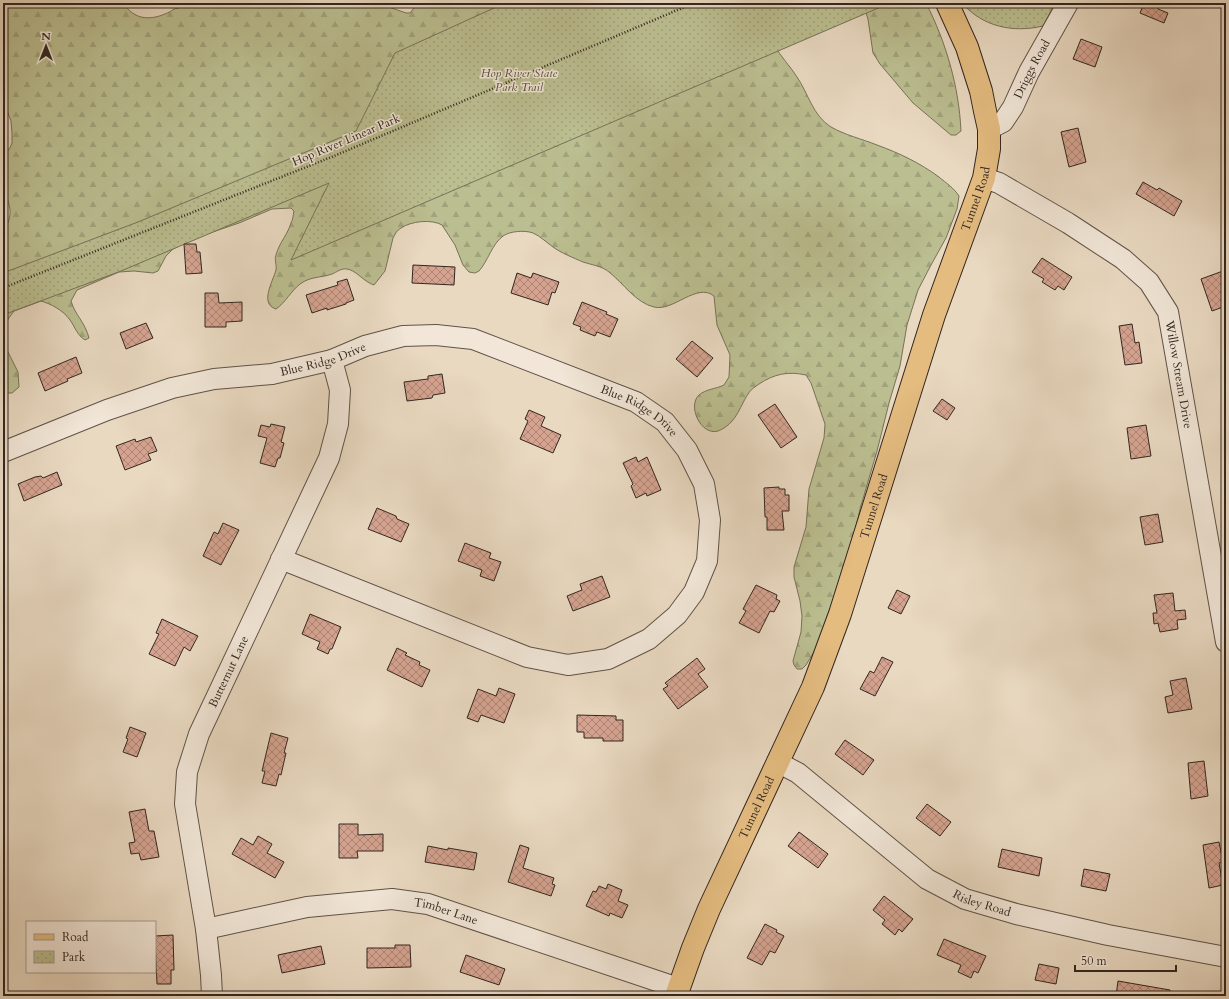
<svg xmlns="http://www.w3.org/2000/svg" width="1229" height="999" font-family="Cardo,serif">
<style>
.forest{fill:url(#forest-firs);stroke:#777258}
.park{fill:url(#park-dots);stroke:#777258}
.building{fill:url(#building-cross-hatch);stroke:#332620}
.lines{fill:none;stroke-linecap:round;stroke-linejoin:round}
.minor-casing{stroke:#605348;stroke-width:22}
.major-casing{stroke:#332620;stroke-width:24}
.path{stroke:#332620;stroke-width:2.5;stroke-dasharray:1 2;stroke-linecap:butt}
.minor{stroke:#f1e6d7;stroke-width:20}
.major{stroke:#e4bc80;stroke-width:22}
.labels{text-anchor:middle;stroke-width:3;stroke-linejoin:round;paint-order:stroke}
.street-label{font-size:12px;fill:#332620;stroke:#f1e6d7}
.park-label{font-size:12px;font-style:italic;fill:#554c3c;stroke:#f1e6d7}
</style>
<defs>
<pattern id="forest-firs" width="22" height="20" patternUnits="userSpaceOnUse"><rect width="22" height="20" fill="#bbbe90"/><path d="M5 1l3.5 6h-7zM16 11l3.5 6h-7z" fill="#a1a37c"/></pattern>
<pattern id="park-dots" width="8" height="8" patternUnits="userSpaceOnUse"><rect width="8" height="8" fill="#bbbe90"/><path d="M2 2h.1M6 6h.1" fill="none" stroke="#a1a37c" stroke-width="1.8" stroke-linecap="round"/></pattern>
<pattern id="building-cross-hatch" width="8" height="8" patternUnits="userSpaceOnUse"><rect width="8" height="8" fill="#d5a390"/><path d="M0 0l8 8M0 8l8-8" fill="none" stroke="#ad8575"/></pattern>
</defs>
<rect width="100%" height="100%" fill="#e9d9c1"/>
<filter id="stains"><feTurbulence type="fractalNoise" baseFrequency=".005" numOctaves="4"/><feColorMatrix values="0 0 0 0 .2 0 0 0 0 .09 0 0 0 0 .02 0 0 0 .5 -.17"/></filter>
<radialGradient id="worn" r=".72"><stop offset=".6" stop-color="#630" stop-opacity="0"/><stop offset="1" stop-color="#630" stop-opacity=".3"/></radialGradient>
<path class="forest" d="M 3,3 L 123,3 C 134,19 148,21 165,14 C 168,13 171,11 174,9 C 179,8 182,7 185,3 L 362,3 L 389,7 L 406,13 L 410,13 L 418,3 L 926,3 C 946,42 959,87 961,131 L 956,135 L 951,135 L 913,103 L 880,64 L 873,53 L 868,19 L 865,10 L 774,45 C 781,57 790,66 797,77 C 808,93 813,116 831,127 C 845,135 862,139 877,145 C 899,153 920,163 939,177 C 946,183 953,187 959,196 L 957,209 L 946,238 L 931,265 L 918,290 L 907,325 L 900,366 L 889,403 L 877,451 L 860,509 L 851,549 L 829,612 L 820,642 L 806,665 L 802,669 L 797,669 L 794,665 L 793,661 L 801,632 L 802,616 L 800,601 L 794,577 L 794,567 L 806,527 L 809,489 L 824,438 L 825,424 L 811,383 L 806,375 C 788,371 774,374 759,384 C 755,387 751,389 748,394 C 739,408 736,424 718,431 C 701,436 687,406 699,395 C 706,389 716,389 724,385 L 729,377 L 730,355 L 717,325 L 714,296 C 697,282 673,312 654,307 C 636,303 623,283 609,272 C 602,266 592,265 583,262 C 574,258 561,253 553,247 C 546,242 540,236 533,233 C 525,230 510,231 503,236 C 492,244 488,261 479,271 L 475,273 L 469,272 L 463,265 L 455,245 L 442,225 C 432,219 411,221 401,228 C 397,230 395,234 393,238 L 385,271 L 374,285 C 364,282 356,270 347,269 C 341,268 337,272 332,274 C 321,278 311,276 300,284 C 291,291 286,302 276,309 C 259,304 273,281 276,270 C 277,265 274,260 276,255 C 279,243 288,234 291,223 C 293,220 293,215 294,211 L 291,208 L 272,209 L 239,223 L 201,236 L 183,244 L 173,249 L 166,256 L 158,271 L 153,273 L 134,271 L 119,272 L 77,290 L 71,301 C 75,315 85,322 89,338 L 85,340 C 77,335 75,327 70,320 C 63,310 51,304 41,301 L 14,311 L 3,326 L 3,232 C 18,208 5,204 3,181 C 2,173 3,164 3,156 L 10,148 L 12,143 L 12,133 L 11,121 L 3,100 Z
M 3,342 L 18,372 L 19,387 L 12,393 L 7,393 L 3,391 Z"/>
<path class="park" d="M 505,3 L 890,3 L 291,260 L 329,183 L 121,271 L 3,315 L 3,273 L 138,222 L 356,131 L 395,53 Z
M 962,3 L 1055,3 L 1043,26 C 1013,33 983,27 962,3 Z"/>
<path class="building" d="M 1144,3 L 1160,3 L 1158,9 L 1168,13 L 1164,23 L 1140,13 Z
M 1081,39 L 1102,47 L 1095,67 L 1073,59 Z
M 1078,128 L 1086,162 L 1069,167 L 1061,132 Z
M 1143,182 L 1157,190 L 1159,188 L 1182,201 L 1174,216 L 1136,194 Z
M 184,244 L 196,244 L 197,252 L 200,252 L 202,273 L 186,274 Z
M 1042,258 L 1072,277 L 1064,290 L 1058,286 L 1055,290 L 1042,282 L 1044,279 L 1032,272 Z
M 413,265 L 455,267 L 454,285 L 412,283 Z
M 1223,271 L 1226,280 L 1226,306 L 1212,311 L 1201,279 Z
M 517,273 L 531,278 L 533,273 L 559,282 L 555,293 L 552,292 L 548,305 L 511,293 Z
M 347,279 L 354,300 L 346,303 L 346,304 L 327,310 L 327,308 L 312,313 L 306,295 L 338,285 L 337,282 Z
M 205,293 L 218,293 L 219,303 L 242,302 L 242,321 L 226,322 L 226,327 L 205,327 Z
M 582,302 L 607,312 L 606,314 L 618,319 L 610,337 L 597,332 L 595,336 L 580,330 L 581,327 L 573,324 Z
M 146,323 L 153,338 L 126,349 L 120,333 Z
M 1132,324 L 1135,343 L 1139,342 L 1142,363 L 1125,365 L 1119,326 Z
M 692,341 L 713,358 L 697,377 L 676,359 Z
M 76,357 L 82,373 L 67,379 L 68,381 L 45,391 L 38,373 Z
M 442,374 L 445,393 L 433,395 L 432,398 L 407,401 L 404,382 L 428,379 L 428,376 Z
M 942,399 L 955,408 L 947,420 L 933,411 Z
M 775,404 L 797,437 L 781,448 L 758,415 Z
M 529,410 L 545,417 L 541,426 L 561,435 L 553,453 L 520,439 L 528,421 L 525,419 Z
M 271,424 L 285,427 L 281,442 L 284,443 L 280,458 L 278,458 L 275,467 L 260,463 L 267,438 L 258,436 L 261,425 L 270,427 Z
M 1146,425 L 1151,456 L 1131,459 L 1127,428 Z
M 151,437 L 157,451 L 148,454 L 151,460 L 125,470 L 116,446 L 135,439 L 136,442 Z
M 636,457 L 638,462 L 647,457 L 661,490 L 647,496 L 646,493 L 636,498 L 631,486 L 633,484 L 623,463 Z
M 57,472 L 62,485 L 24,501 L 18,484 L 35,477 L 41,476 L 43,478 Z
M 779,487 L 779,489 L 785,489 L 785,495 L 789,495 L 789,511 L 782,511 L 784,530 L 767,530 L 767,517 L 765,517 L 764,488 Z
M 377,508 L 396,516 L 397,519 L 409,524 L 401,542 L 368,529 Z
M 1158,514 L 1163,542 L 1145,545 L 1140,517 Z
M 223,523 L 239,530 L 221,565 L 203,556 L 214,532 L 218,534 Z
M 465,543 L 491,553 L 489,558 L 501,562 L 494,581 L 480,576 L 482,570 L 458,561 Z
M 602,576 L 610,597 L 573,611 L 567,596 L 582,590 L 580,584 Z
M 756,585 L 777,595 L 776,599 L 780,601 L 774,612 L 770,611 L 759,633 L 739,623 L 746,611 L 743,609 Z
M 897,590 L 910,596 L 901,614 L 888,608 Z
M 1173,593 L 1175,611 L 1185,610 L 1186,619 L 1177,620 L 1178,629 L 1160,632 L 1158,623 L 1154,624 L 1153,613 L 1157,613 L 1154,595 Z
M 310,614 L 341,627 L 332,649 L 330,649 L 328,654 L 317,649 L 320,642 L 302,634 Z
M 162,619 L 198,636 L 190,651 L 184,647 L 175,666 L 149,654 L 159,634 L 156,633 Z
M 397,648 L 407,653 L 405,655 L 420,662 L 419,665 L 430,670 L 422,687 L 387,670 Z
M 882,657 L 893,662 L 875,696 L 860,689 L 870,671 L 874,673 Z
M 697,658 L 705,669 L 698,674 L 708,687 L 678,709 L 663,689 L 668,686 L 665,683 Z
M 1186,678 L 1192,709 L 1168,713 L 1165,697 L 1173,695 L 1170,681 Z
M 499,688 L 515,694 L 504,723 L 481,715 L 478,722 L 467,718 L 478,689 L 496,696 Z
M 577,715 L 616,716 L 616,720 L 623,720 L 623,741 L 603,741 L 603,738 L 584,738 L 584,732 L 577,732 Z
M 130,727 L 146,733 L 137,757 L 123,752 L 128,739 L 126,738 Z
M 271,733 L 288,738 L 284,753 L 286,753 L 281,775 L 279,774 L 276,786 L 262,783 L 265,771 L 262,771 Z
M 845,740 L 874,760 L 863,775 L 835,754 Z
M 1204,761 L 1208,796 L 1191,799 L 1188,763 Z
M 927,804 L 951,822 L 940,836 L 916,818 Z
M 145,809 L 149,831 L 154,831 L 159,857 L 141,860 L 139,853 L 131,854 L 129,843 L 135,842 L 129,812 Z
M 339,824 L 358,824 L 358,835 L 383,834 L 383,851 L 357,851 L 358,858 L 339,858 Z
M 799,832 L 828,854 L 818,868 L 788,846 Z
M 258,836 L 272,844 L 267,853 L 284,862 L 275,878 L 232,854 L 241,838 L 253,845 Z
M 1219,842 L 1223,862 L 1219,863 L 1223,885 L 1209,888 L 1203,845 Z
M 520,845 L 529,848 L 523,868 L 554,878 L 552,884 L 555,885 L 551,896 L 508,882 Z
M 428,846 L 448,850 L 448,848 L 477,853 L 474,870 L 425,862 Z
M 1002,849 L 1042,858 L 1039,876 L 998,867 Z
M 1084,869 L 1110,874 L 1106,891 L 1081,886 Z
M 608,884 L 622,890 L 618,901 L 628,905 L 622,918 L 610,913 L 609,916 L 586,906 L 593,891 L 596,892 L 599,886 L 606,889 Z
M 884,896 L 913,919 L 902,932 L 899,929 L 895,935 L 882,924 L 885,920 L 873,910 Z
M 765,924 L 777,930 L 776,932 L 784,936 L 775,953 L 770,951 L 762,965 L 747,958 Z
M 173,935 L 174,970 L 171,970 L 171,984 L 157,984 L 155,936 Z
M 944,939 L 986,956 L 978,973 L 974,971 L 971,978 L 958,972 L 961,965 L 937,955 Z
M 395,945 L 410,945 L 411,967 L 367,968 L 367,948 L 395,948 Z
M 321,946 L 325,964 L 282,973 L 278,955 Z
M 466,955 L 505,969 L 499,985 L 460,972 Z
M 1039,964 L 1059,968 L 1056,984 L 1035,980 Z
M 1118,981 L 1170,990 L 1169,996 L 1116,996 Z"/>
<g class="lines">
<defs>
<g id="minor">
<path id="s1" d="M 989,129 L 1003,122 L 1013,107 L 1029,72 L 1068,3"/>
<path id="s2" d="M 984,178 L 999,183 L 1068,223 L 1123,259 L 1149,282 L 1168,312 L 1226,642"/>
<path id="s3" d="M 3,452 L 107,410 L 172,388 L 214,379 L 272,374 L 332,360 L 365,346 L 403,336 L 436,335 L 473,339 L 636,402 L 665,422 L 687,450 L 704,484 L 710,520 L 707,561 L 694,592 L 677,615 L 649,639 L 608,659 L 568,665 L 527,657 L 281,559"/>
<path id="s4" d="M 777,762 L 798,773 L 927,879 L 965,899 L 1016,914 L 1108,935 L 1226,957"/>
<path id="s5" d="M 206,929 L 307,907 L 392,899 L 428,904 L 678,988"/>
<path id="s6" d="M 212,996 L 211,975 L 206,929 L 185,804 L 187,772 L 199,734 L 329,458 L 338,424 L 340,390 L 332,360"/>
</g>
<g id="major">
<path id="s7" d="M 676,996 L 693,948 L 709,909 L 813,687 L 840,614 L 934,315 L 984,178 L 989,149 L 989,129 L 985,111 L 981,91 L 967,47 L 947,3"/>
</g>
</defs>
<use href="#minor" class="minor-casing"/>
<use href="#major" class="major-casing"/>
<path class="path" d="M 3,288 L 334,156 L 694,3"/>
<use href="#minor" class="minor"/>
<use href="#major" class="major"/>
</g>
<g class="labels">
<g class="street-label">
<text dy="4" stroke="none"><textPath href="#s1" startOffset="76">Driggs Road</textPath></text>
<text transform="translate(346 140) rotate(-23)" y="4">Hop River Linear Park</text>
<text dy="4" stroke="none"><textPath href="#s7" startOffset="853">Tunnel Road</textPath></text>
<text dy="4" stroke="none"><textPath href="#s3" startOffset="335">Blue Ridge Drive</textPath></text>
<text dy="4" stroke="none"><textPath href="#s2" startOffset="295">Willow Stream Drive</textPath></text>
<text dy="4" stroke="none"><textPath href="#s3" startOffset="671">Blue Ridge Drive</textPath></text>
<text dy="4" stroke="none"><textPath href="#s7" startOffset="529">Tunnel Road</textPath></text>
<text dy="4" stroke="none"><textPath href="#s6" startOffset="335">Butternut Lane</textPath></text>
<text dy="4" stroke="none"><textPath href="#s7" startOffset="205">Tunnel Road</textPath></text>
<text dy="4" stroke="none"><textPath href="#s4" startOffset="251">Risley Road</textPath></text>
<text dy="4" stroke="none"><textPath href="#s5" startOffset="244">Timber Lane</textPath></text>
</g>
<g class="park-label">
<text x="519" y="77">Hop River State<tspan x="519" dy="14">Park Trail</tspan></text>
</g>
</g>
<rect width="1229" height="999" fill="none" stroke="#e9d9c1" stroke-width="16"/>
<rect x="4" y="4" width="1221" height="991" fill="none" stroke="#332620" stroke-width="2"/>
<rect x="8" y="8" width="1213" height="983" fill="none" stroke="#332620"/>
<rect x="26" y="921" width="130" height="52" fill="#f1e6d7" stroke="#a5998e"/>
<rect x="34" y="934" width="20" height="6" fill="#e4bc80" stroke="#a5998e"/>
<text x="62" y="941" font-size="12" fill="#332620">Road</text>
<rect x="34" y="951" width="20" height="12" fill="url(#park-dots)" stroke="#a5998e"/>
<text x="62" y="961" font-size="12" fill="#332620">Park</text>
<g transform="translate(46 46)" stroke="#f1e6d7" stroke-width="3" paint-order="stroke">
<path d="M0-3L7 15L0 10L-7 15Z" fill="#332620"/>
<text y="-6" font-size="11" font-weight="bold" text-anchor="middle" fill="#332620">N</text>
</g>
<path d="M1075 965v6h101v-6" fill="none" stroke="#332620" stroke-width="2"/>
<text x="1081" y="965" font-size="12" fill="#332620" stroke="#f1e6d7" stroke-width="3" paint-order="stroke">50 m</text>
<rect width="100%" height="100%" filter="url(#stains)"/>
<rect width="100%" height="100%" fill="url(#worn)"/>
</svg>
